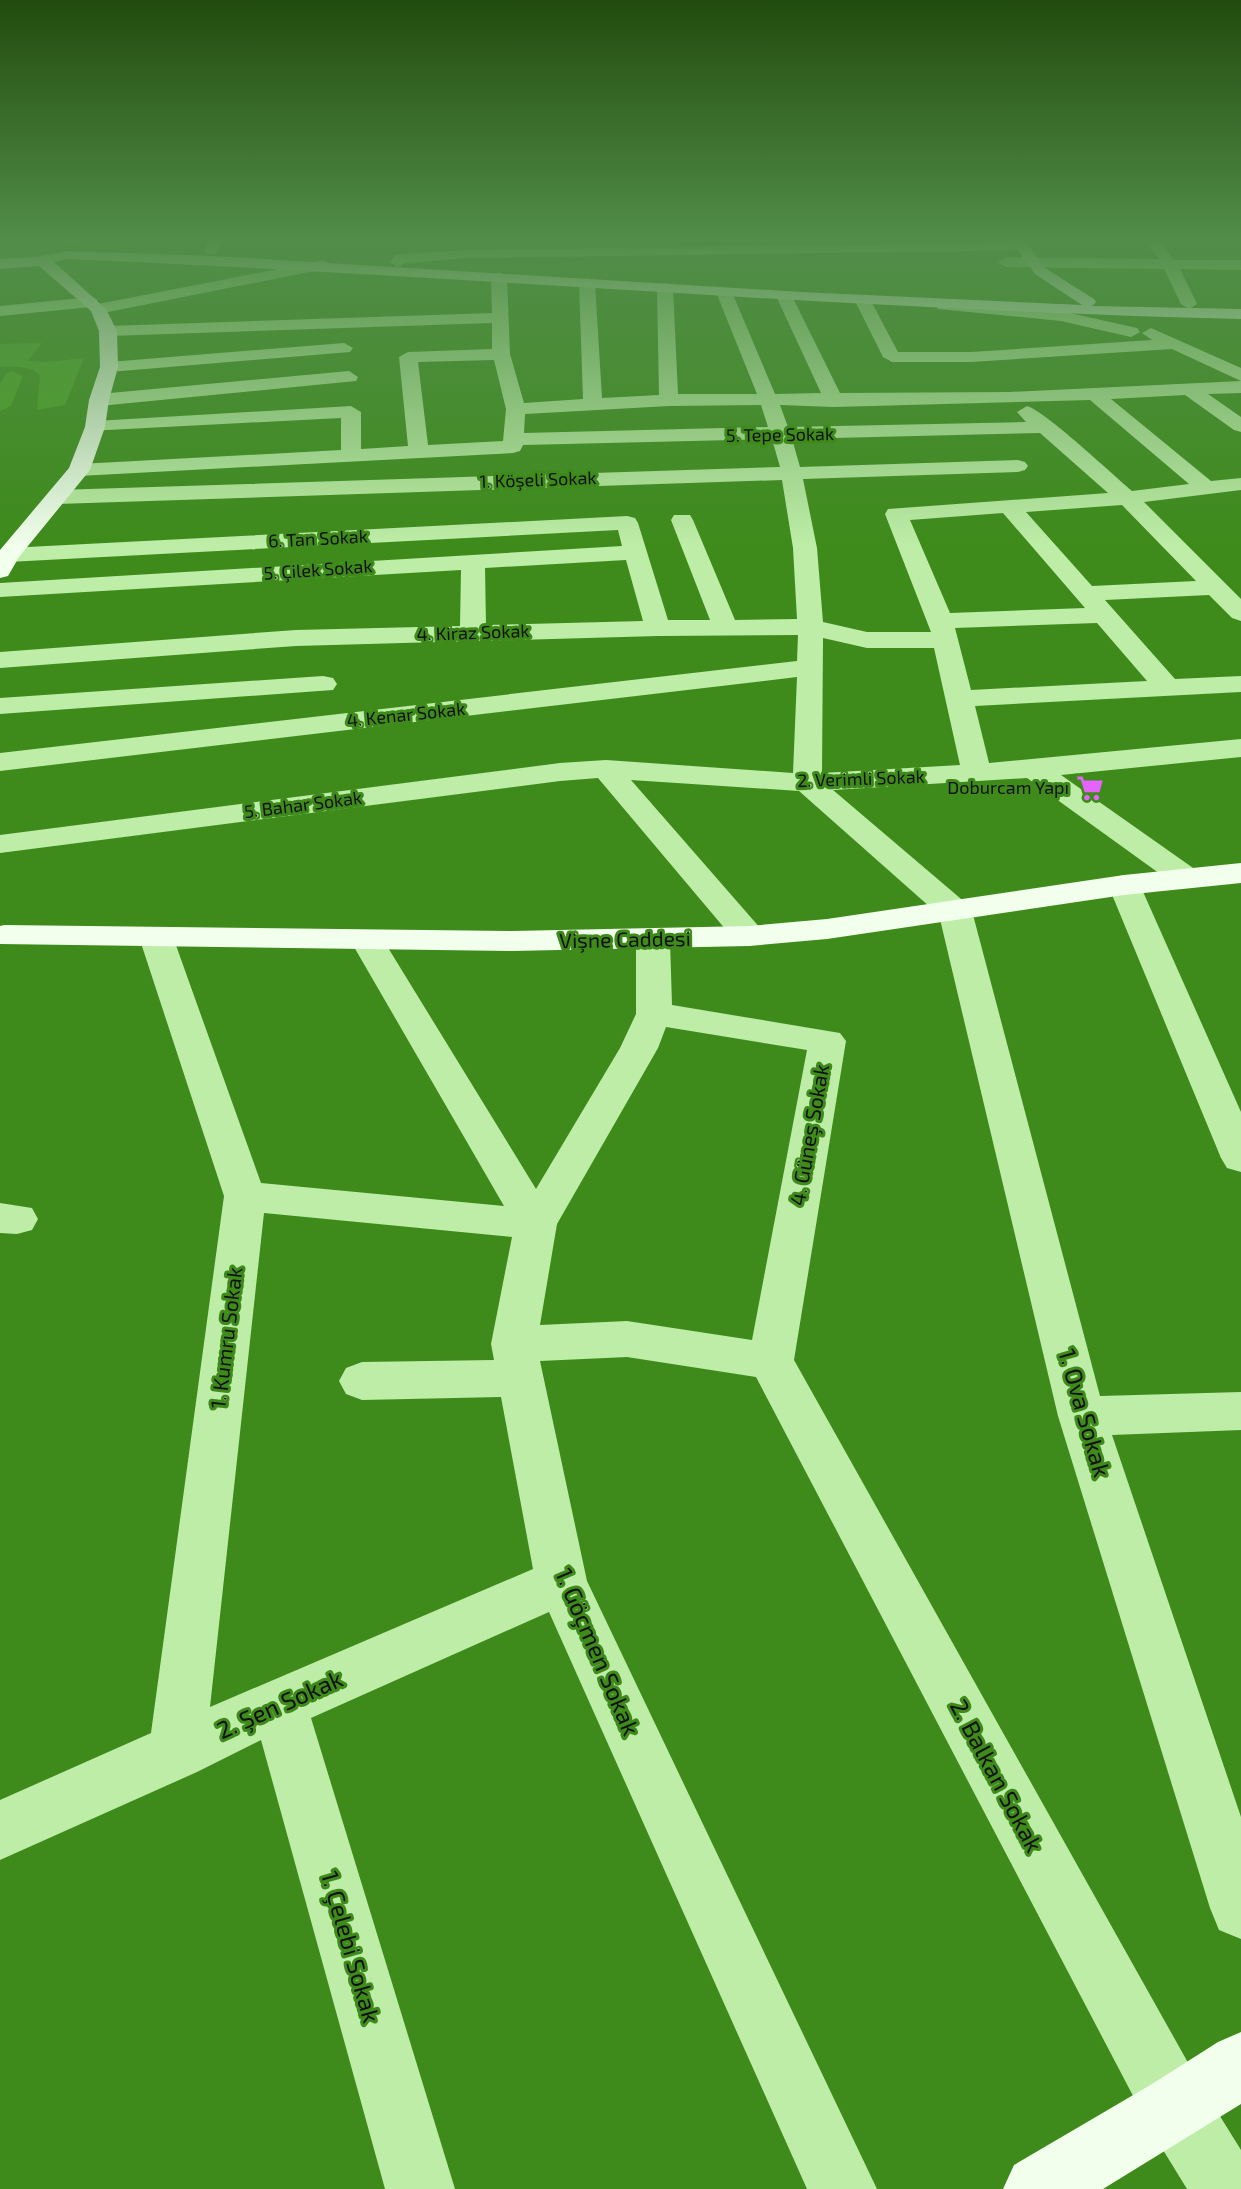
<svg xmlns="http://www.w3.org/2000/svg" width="1241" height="2189" font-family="'Exo 2',sans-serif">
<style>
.green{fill:#4ea424}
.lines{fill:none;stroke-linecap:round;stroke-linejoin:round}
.minor{fill:#bdeda6;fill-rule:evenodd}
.major{fill:#f1ffec;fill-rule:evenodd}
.labels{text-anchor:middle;stroke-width:6;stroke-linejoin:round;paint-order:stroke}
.far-street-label{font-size:18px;fill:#111;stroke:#3e8b1b}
.far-poi-label{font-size:18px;fill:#111;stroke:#3e8b1b;text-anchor:end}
.street-label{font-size:21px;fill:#111;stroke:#3e8b1b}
.near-street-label{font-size:24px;fill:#111;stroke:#3e8b1b}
</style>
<rect width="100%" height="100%" fill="#3e8b1b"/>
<path class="green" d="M 40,241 L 57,244 L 59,250 L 37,258 L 0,259 L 0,245 Z
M 42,343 L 27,361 L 47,362 L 84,358 L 65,405 L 37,410 L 40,375 C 29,365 14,367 0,367 L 0,344 Z
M 12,371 L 23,376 L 11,406 L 0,411 L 0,384 L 6,373 Z"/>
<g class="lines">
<path class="minor" d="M 66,239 L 85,239 L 77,244 L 67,244 Z
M 208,239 L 222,239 L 216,254 L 206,254 L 204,251 Z
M 1156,242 L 1161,243 L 1174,260 L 1241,260 L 1241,270 L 1180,269 L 1197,304 L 1189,309 L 1181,304 L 1164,269 L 1006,267 L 998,262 L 1006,257 L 1159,259 L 1149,246 Z
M 1023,243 L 1028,244 L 1030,247 L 1028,250 L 467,258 L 405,263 L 398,267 L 390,262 L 395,256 L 400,254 L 467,250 Z
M 324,260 L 332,265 L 329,268 L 98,314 L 92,313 L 91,307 L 0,316 L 0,306 L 91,297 L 97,299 L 98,304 Z
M 499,272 L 507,277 L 510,354 L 524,403 L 583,399 L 579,283 L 587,278 L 595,283 L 602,398 L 659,395 L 657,288 L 665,283 L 673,288 L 678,394 L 757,394 L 716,292 L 724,287 L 732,292 L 775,394 L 821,393 L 776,296 L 784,291 L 792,296 L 840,393 L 1009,392 L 1241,381 L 1241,393 L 1208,394 L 1241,417 L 1241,432 L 1234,430 L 1185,395 L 1111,399 L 1211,481 L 1241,478 L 1241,490 L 1144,502 L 1241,599 L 1241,621 L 1232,618 L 1209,595 L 1105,600 L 1175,679 L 1241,676 L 1241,692 L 975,706 L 989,763 L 1241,739 L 1241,757 L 1061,775 L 1196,870 L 1201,877 L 1196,884 L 1185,887 L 1174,884 L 1027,778 L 833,790 L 967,904 L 972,911 L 1100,1396 L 1241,1392 L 1241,1430 L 1112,1435 L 1241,1817 L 1241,1939 L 1219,1930 L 1210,1908 L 1058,1416 L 939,915 L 799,791 L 631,780 L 761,929 L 766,936 L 761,943 L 749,946 L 737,943 L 598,778 L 560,781 L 0,853 L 0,835 L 560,763 L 606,760 L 793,773 L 797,677 L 0,771 L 0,753 L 797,661 L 798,635 L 658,636 L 296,646 L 0,668 L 0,652 L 296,630 L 460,626 L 461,570 L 0,597 L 0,583 L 622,546 L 618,530 L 8,562 L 0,560 L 0,550 L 8,548 L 627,516 L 635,518 L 638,523 L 668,620 L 710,620 L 671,520 L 674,515 L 690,515 L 693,520 L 735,620 L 797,619 L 793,548 L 782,480 L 57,504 L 49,502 L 46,497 L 49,492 L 57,490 L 780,467 L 772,439 L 523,445 L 520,451 L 513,453 L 79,476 L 72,474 L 68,470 L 72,466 L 79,464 L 341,450 L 341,418 L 88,431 L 85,427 L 88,423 L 95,421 L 351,406 L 361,412 L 361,449 L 408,446 L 399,357 L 408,352 L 492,349 L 492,323 L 108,336 L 99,331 L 108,326 L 492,313 L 491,277 ZM 494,360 L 506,409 L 503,441 L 428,445 L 418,362 ZM 1090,400 L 1189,484 L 1132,491 C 1112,474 1045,411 1027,406 L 1017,412 L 1026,422 L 788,427 L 780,405 L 834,407 ZM 761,405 L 768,427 L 524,433 L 525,414 L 669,406 ZM 1040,433 L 1108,493 L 888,509 L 885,514 L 931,632 L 867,632 L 823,622 L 817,548 L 803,479 L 1018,472 L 1025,470 L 1028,466 L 1025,462 L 1018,460 L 800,467 L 792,439 ZM 1122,505 L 1196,581 L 1092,586 L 1026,512 ZM 1003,513 L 1085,608 L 950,613 L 910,520 ZM 626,560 L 643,621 L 486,625 L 485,568 ZM 1097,623 L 1147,681 L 971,690 L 955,628 ZM 823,638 L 867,648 L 934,648 L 960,765 L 822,773 Z
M 863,296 L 871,301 L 898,352 L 971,352 L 1152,340 L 1142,333 L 1151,328 L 1241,368 L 1241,381 L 1172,349 L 971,362 L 892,362 L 883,357 L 855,301 Z
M 944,301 L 1061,311 L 1137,328 L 1140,332 L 1131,337 L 1061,321 L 938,309 L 936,306 Z
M 344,343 L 353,348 L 350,352 L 109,372 L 100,367 L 109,362 Z
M 349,371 L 358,377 L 356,381 L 99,406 L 89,400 L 99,394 Z
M 323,676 L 333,678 L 337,684 L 333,690 L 0,714 L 0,698 Z
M 1124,875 L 1136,878 L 1140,885 L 1241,1112 L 1241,1172 L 1227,1168 L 1221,1158 L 1108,885 L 1112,878 Z
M 156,927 L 168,930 L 173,937 L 261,1183 L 504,1206 L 350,940 L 355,933 L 367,930 L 379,933 L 536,1189 L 620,1048 L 636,1014 L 636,940 L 641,933 L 653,930 L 665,933 L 670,940 L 672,1005 L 840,1033 L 846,1041 L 794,1360 L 1200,2084 L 1241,2150 L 1241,2189 L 1187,2189 L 1152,2132 L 756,1377 L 627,1357 L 540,1361 L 587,1581 L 877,2189 L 807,2189 L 549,1612 L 311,1718 L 455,2189 L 385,2189 L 261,1740 L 197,1772 L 0,1860 L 0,1800 L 151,1733 L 224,1196 L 139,937 L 144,930 ZM 666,1027 L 807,1050 L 752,1340 L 627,1321 L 540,1325 L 557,1224 L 658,1048 ZM 264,1213 L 512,1237 L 491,1344 L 494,1360 L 362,1362 L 346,1368 L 339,1381 L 346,1394 L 362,1400 L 501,1397 L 533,1569 L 210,1707 Z
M 0,1203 L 32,1208 L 38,1219 L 32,1230 L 17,1234 L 0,1233 Z"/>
<path class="major" d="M 1010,239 L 1024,239 L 1045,268 L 1094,299 L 1096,302 L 1092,306 L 1241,309 L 1241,319 C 849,310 459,275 67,259 L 54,262 L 106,309 L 117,331 L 118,367 L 109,400 L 105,427 L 90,470 L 19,557 L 8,576 L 0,578 L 0,550 L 69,468 L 85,427 L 89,400 L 100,367 L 99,331 L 91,311 L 39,266 L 0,269 L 0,259 L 36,257 L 67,251 L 214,256 L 801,292 L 1082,305 L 1035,274 Z
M 1241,863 L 1241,883 L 1124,895 L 827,939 L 749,946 L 512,951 L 0,944 L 0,926 L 4,925 L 512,931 L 749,926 L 827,919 L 1124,875 Z
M 1241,2032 L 1241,2104 L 1103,2189 L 1003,2189 L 1014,2165 L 1152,2084 L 1218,2042 Z"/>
</g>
<linearGradient id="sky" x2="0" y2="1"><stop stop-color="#224c0f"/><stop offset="0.44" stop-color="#528d4a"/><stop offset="1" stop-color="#528d4a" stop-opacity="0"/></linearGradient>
<rect width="1241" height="545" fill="url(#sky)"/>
<defs>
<symbol id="supermarket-bare" viewBox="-9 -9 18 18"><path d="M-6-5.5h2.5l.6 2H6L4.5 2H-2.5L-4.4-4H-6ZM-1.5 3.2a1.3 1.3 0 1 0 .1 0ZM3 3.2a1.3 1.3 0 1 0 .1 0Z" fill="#e563fe" stroke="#3e8b1b" stroke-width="2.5" paint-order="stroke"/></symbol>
</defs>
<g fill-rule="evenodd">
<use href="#supermarket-bare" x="1071" y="769" width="38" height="38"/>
</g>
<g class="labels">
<g class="far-street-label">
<text transform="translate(780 435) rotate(-1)" y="6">5. Tepe Sokak</text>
<text transform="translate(538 480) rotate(-2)" y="6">1. Köşeli Sokak</text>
<text transform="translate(318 539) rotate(-3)" y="6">6. Tan Sokak</text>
<text transform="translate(318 570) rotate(-4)" y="6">5. Çilek Sokak</text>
<text transform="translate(473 633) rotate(-2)" y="6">4. Kiraz Sokak</text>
<text transform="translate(406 715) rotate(-6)" y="6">4. Kenar Sokak</text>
<text transform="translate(861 779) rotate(-2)" y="6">2. Verimli Sokak</text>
<text transform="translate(303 805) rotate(-7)" y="6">5. Bahar Sokak</text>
</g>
<g class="far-poi-label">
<text x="1069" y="794">Doburcam Yapı</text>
</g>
<g class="street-label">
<text transform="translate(625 940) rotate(-1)" y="7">Vişne Caddesi</text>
<text transform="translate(810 1135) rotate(-80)" y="7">4. Güneş Sokak</text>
<text transform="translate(227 1338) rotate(-83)" y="7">1. Kumru Sokak</text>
</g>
<g class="near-street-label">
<text transform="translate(1084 1413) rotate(74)" y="8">1. Ova Sokak</text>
<text transform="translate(597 1652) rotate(67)" y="8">1. Göçmen Sokak</text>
<text transform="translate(280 1705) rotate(-24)" y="8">2. Şen Sokak</text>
<text transform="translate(996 1776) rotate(62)" y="8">2. Balkan Sokak</text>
<text transform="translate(350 1947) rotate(74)" y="8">1. Çelebi Sokak</text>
</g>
</g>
</svg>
